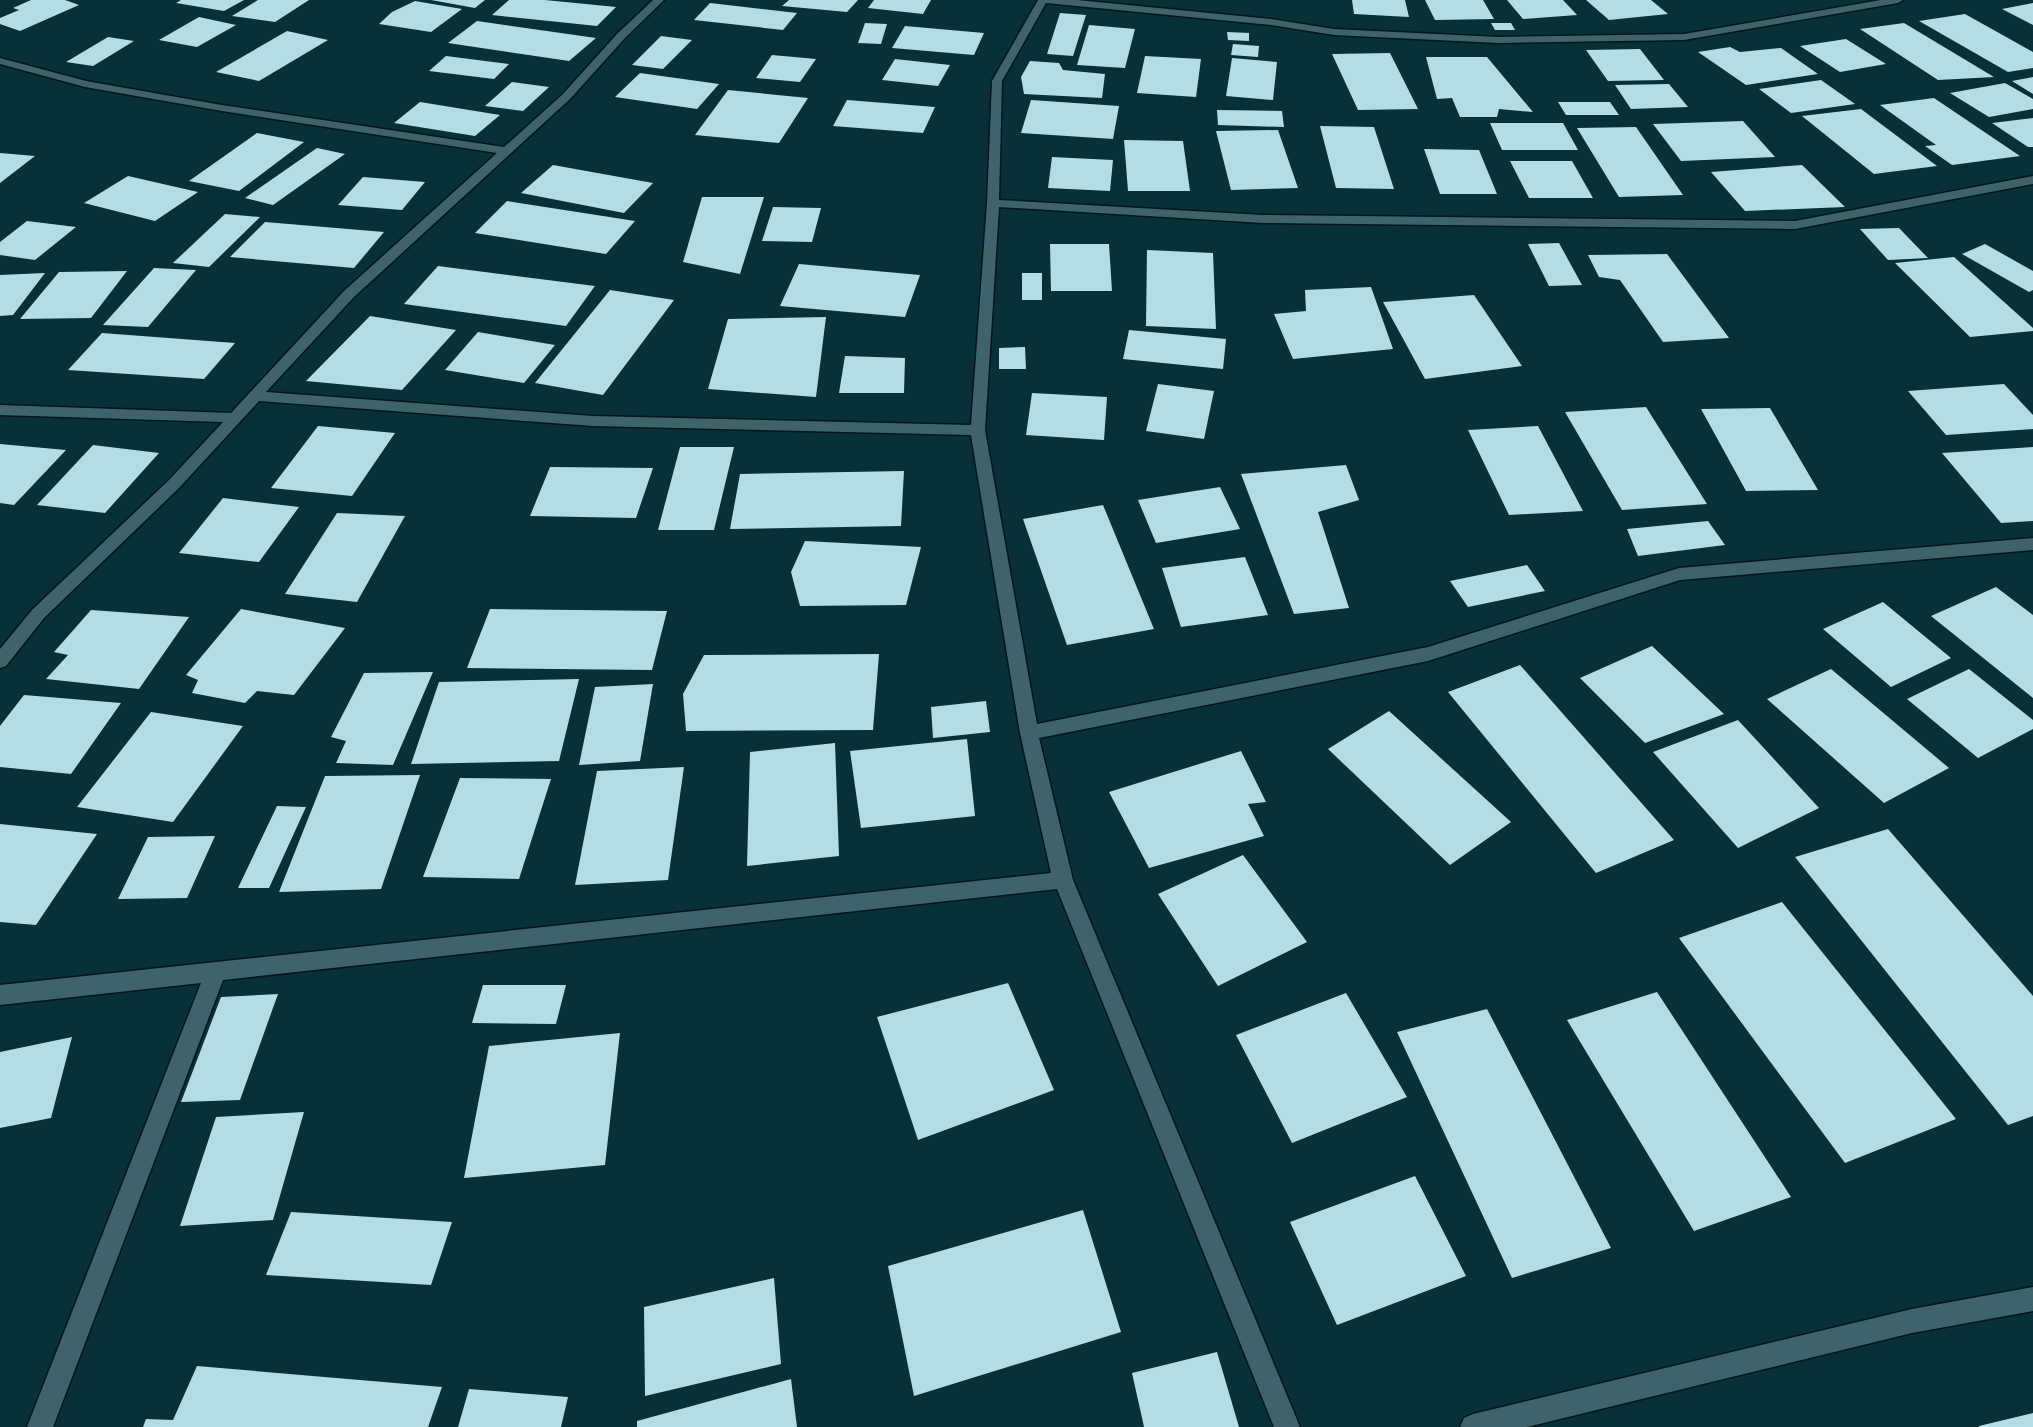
<svg xmlns="http://www.w3.org/2000/svg" width="2033" height="1427" font-family="Jost,sans-serif">
<style>
.building{fill:#b3dce4}
.lines{fill:none;stroke-linecap:round;stroke-linejoin:round}
.street-casing{stroke:#00171c;stroke-width:3}
.street{fill:#3e636b;fill-rule:evenodd}
</style>
<rect width="100%" height="100%" fill="#083037"/>
<path class="building" d="M 31,0 L 65,0 L 79,5 L 20,31 L 0,24 L 0,18 L 19,10 L 13,8 Z
M 181,0 L 244,0 L 224,11 L 176,3 Z
M 258,0 L 309,0 L 275,22 L 232,16 Z
M 431,0 L 485,0 L 475,8 Z
M 509,0 L 545,0 L 616,7 L 597,26 L 492,15 Z
M 789,0 L 858,0 L 847,12 L 782,6 Z
M 874,0 L 931,0 L 923,14 L 868,8 Z
M 1352,0 L 1405,0 L 1409,17 L 1354,14 Z
M 1425,0 L 1483,0 L 1494,19 L 1435,20 Z
M 1507,0 L 1563,0 L 1577,15 L 1523,19 Z
M 1586,0 L 1651,0 L 1668,14 L 1609,20 Z
M 415,1 L 462,9 L 431,32 L 379,24 L 392,12 Z
M 710,3 L 797,13 L 783,30 L 694,20 Z
M 2033,3 L 2033,25 L 2002,9 Z
M 1060,13 L 1086,15 L 1073,56 L 1047,54 Z
M 1965,14 L 2033,52 L 2033,68 L 2008,72 L 1919,21 Z
M 199,17 L 236,25 L 197,47 L 159,40 Z
M 477,21 L 596,38 L 569,61 L 448,43 Z
M 865,23 L 887,24 L 881,44 L 858,43 Z
M 1491,23 L 1511,23 L 1515,30 L 1495,30 Z
M 1904,23 L 1994,77 L 1938,80 L 1860,29 Z
M 1089,25 L 1135,29 L 1125,68 L 1077,65 Z
M 905,26 L 984,33 L 974,55 L 892,48 Z
M 287,31 L 328,40 L 259,81 L 216,72 Z
M 1227,32 L 1249,33 L 1249,41 L 1228,40 Z
M 661,36 L 692,40 L 663,69 L 632,65 Z
M 108,37 L 134,41 L 93,66 L 66,62 Z
M 1846,39 L 1886,64 L 1840,72 L 1800,46 Z
M 1233,44 L 1259,46 L 1258,57 L 1231,55 Z
M 1730,47 L 1740,52 L 1781,48 L 1818,74 L 1746,85 L 1698,52 Z
M 1640,49 L 1664,80 L 1608,81 L 1586,50 Z
M 1390,53 L 1418,109 L 1358,110 L 1332,54 Z
M 772,55 L 816,59 L 800,82 L 756,78 Z
M 446,56 L 509,64 L 494,79 L 429,71 Z
M 1145,56 L 1201,59 L 1196,97 L 1137,93 Z
M 1426,57 L 1487,57 L 1533,112 L 1499,109 L 1497,117 L 1460,117 L 1452,98 L 1437,99 Z
M 1232,58 L 1277,62 L 1273,100 L 1226,96 Z
M 895,59 L 950,65 L 938,86 L 882,80 Z
M 1030,61 L 1059,63 L 1063,70 L 1105,74 L 1102,98 L 1024,94 L 1021,77 Z
M 640,73 L 719,84 L 697,109 L 615,97 Z
M 2033,77 L 2033,94 L 2012,81 Z
M 1821,80 L 1855,104 L 1791,113 L 1759,89 Z
M 512,82 L 549,87 L 523,111 L 485,106 Z
M 2005,83 L 2033,99 L 2033,109 L 1989,117 L 1950,93 Z
M 1669,84 L 1688,107 L 1631,109 L 1615,85 Z
M 728,90 L 808,98 L 779,143 L 695,135 Z
M 1934,98 L 2020,156 L 1952,165 L 1925,146 L 1936,145 L 1880,105 Z
M 847,100 L 935,107 L 923,133 L 833,126 Z
M 1031,100 L 1119,106 L 1113,139 L 1021,133 Z
M 420,102 L 500,115 L 475,136 L 394,123 Z
M 1558,102 L 1610,102 L 1619,115 L 1566,115 Z
M 1861,109 L 1937,166 L 1874,174 L 1802,116 Z
M 1217,110 L 1282,111 L 1284,127 L 1218,125 Z
M 2033,118 L 2033,147 L 2028,147 L 1992,123 Z
M 1743,121 L 1775,157 L 1681,161 L 1653,124 Z
M 1490,123 L 1563,123 L 1578,150 L 1502,150 Z
M 1320,126 L 1374,127 L 1394,189 L 1336,188 Z
M 1636,127 L 1683,195 L 1619,197 L 1577,128 Z
M 1278,130 L 1298,188 L 1231,190 L 1216,131 Z
M 257,133 L 304,142 L 239,191 L 189,181 Z
M 1124,140 L 1183,141 L 1190,191 L 1128,191 Z
M 317,148 L 345,154 L 273,205 L 245,198 Z
M 1424,149 L 1479,150 L 1497,194 L 1440,194 Z
M 0,153 L 35,156 L 0,183 Z
M 1052,157 L 1113,160 L 1110,191 L 1048,188 Z
M 1510,161 L 1572,161 L 1593,198 L 1529,198 Z
M 553,165 L 653,183 L 624,213 L 521,193 Z
M 1802,165 L 1845,207 L 1745,211 L 1711,172 Z
M 128,176 L 198,192 L 155,221 L 84,203 Z
M 363,177 L 425,182 L 402,210 L 338,205 Z
M 702,197 L 764,197 L 740,274 L 683,262 Z
M 507,201 L 635,221 L 606,254 L 475,233 Z
M 773,207 L 821,208 L 812,242 L 762,241 Z
M 225,214 L 260,217 L 209,267 L 173,263 Z
M 27,221 L 76,227 L 35,260 L 0,255 L 0,242 Z
M 265,222 L 384,232 L 354,268 L 230,257 Z
M 1899,228 L 1928,258 L 1888,260 L 1860,229 Z
M 1559,243 L 1582,285 L 1549,286 L 1528,244 Z
M 1050,244 L 1109,244 L 1112,291 L 1051,291 Z
M 1985,244 L 2033,271 L 2033,290 L 2029,292 L 1962,254 Z
M 1147,250 L 1213,253 L 1216,329 L 1146,326 Z
M 1667,254 L 1729,338 L 1663,342 L 1620,280 L 1599,277 L 1588,255 Z
M 1954,257 L 2033,328 L 2033,331 L 1970,337 L 1895,263 Z
M 799,264 L 920,275 L 905,317 L 780,306 Z
M 438,266 L 595,286 L 566,326 L 404,304 Z
M 154,268 L 196,270 L 148,327 L 103,325 Z
M 127,271 L 91,318 L 20,319 L 59,272 Z
M 45,273 L 13,315 L 0,316 L 0,275 Z
M 1022,273 L 1042,273 L 1042,300 L 1022,300 Z
M 1371,287 L 1393,349 L 1293,359 L 1274,314 L 1306,311 L 1305,290 Z
M 610,290 L 674,300 L 603,395 L 535,383 Z
M 1474,295 L 1522,366 L 1425,379 L 1383,302 Z
M 370,316 L 456,330 L 402,390 L 306,381 Z
M 826,317 L 816,397 L 708,389 L 728,319 Z
M 1129,330 L 1226,339 L 1223,369 L 1123,359 Z
M 478,332 L 555,345 L 524,383 L 445,370 Z
M 102,333 L 235,343 L 204,379 L 68,370 Z
M 1025,347 L 1026,369 L 999,369 L 999,348 Z
M 845,356 L 905,358 L 904,393 L 839,393 Z
M 1158,384 L 1214,391 L 1204,439 L 1146,431 Z
M 2004,384 L 2033,415 L 2033,429 L 1946,435 L 1908,391 Z
M 1032,393 L 1107,397 L 1104,440 L 1026,435 Z
M 1646,407 L 1707,504 L 1622,510 L 1565,412 Z
M 1770,408 L 1818,490 L 1746,491 L 1701,409 Z
M 318,426 L 395,433 L 352,496 L 271,488 Z
M 1538,426 L 1583,511 L 1509,515 L 1468,430 Z
M 0,444 L 66,450 L 14,505 L 0,503 Z
M 93,445 L 159,453 L 105,513 L 37,505 Z
M 680,447 L 734,447 L 714,530 L 658,530 Z
M 2033,447 L 2033,521 L 2001,523 L 1942,453 Z
M 1346,465 L 1359,500 L 1318,512 L 1349,608 L 1294,614 L 1241,474 Z
M 550,467 L 653,468 L 636,518 L 530,516 Z
M 904,471 L 901,526 L 730,529 L 740,474 Z
M 1220,487 L 1240,529 L 1156,543 L 1138,500 Z
M 223,498 L 299,507 L 259,562 L 179,553 Z
M 1103,505 L 1154,629 L 1067,645 L 1023,519 Z
M 337,513 L 405,516 L 357,602 L 285,594 Z
M 1708,521 L 1725,545 L 1638,556 L 1627,529 Z
M 805,541 L 921,547 L 906,605 L 800,606 L 791,572 Z
M 1245,557 L 1268,615 L 1181,627 L 1162,568 Z
M 1527,565 L 1545,591 L 1468,607 L 1450,581 Z
M 1996,587 L 2033,615 L 2033,698 L 1931,616 Z
M 1883,602 L 1951,658 L 1891,687 L 1823,629 Z
M 241,609 L 345,628 L 294,695 L 257,691 L 245,703 L 192,693 L 198,680 L 186,675 Z
M 490,609 L 667,611 L 652,670 L 467,668 Z
M 91,610 L 189,617 L 139,689 L 46,679 L 68,655 L 54,652 Z
M 1652,646 L 1724,714 L 1645,743 L 1580,678 Z
M 879,654 L 873,730 L 686,731 L 683,694 L 704,655 Z
M 1520,665 L 1674,840 L 1596,873 L 1448,692 Z
M 1831,669 L 1949,768 L 1884,803 L 1767,699 Z
M 1969,669 L 2033,720 L 2033,729 L 1978,758 L 1907,699 Z
M 433,672 L 393,765 L 336,763 L 346,741 L 331,737 L 364,673 Z
M 579,679 L 559,761 L 411,764 L 439,682 Z
M 653,684 L 640,761 L 579,765 L 595,687 Z
M 24,695 L 121,703 L 71,774 L 0,767 L 0,726 Z
M 986,701 L 990,732 L 933,738 L 931,707 Z
M 1389,711 L 1511,822 L 1450,865 L 1328,749 Z
M 151,712 L 243,726 L 173,822 L 77,807 Z
M 1738,720 L 1819,808 L 1738,848 L 1653,752 Z
M 967,739 L 975,816 L 861,828 L 850,751 Z
M 835,743 L 839,856 L 747,866 L 750,752 Z
M 1241,751 L 1266,802 L 1248,804 L 1264,836 L 1149,868 L 1109,792 Z
M 684,767 L 668,880 L 575,885 L 597,771 Z
M 420,775 L 381,889 L 279,892 L 325,776 Z
M 460,778 L 551,779 L 519,879 L 423,877 Z
M 277,806 L 306,807 L 269,888 L 238,888 Z
M 0,824 L 97,834 L 36,925 L 0,922 Z
M 1888,829 L 2033,996 L 2033,1116 L 2008,1125 L 1795,857 Z
M 215,836 L 187,898 L 118,899 L 148,837 Z
M 1243,855 L 1307,942 L 1218,986 L 1158,894 Z
M 1782,902 L 1956,1119 L 1845,1163 L 1679,938 Z
M 1008,983 L 1054,1090 L 918,1140 L 877,1017 Z
M 483,985 L 566,985 L 556,1024 L 472,1023 Z
M 1657,992 L 1791,1197 L 1694,1231 L 1567,1020 Z
M 1346,993 L 1407,1097 L 1292,1143 L 1236,1035 Z
M 278,994 L 240,1100 L 181,1102 L 221,997 Z
M 1487,1009 L 1611,1248 L 1512,1278 L 1397,1032 Z
M 620,1033 L 605,1165 L 464,1178 L 489,1046 Z
M 72,1037 L 51,1118 L 0,1128 L 0,1052 Z
M 304,1112 L 273,1220 L 180,1226 L 216,1117 Z
M 1415,1176 L 1466,1276 L 1337,1325 L 1290,1222 Z
M 1083,1210 L 1121,1332 L 914,1396 L 888,1266 Z
M 291,1212 L 452,1222 L 431,1285 L 266,1275 Z
M 774,1278 L 781,1364 L 645,1396 L 644,1307 Z
M 1217,1352 L 1239,1427 L 1144,1427 L 1132,1373 Z
M 197,1366 L 442,1387 L 428,1427 L 143,1427 L 146,1419 L 173,1420 Z
M 791,1379 L 797,1427 L 637,1427 L 637,1421 Z
M 469,1389 L 568,1397 L 561,1427 L 458,1427 Z
M 2033,1413 L 2033,1427 L 1979,1427 L 1979,1426 Z"/>
<g class="lines">
<defs>
<path id="street" d="M 653,0 L 664,0 L 625,38 L 570,99 L 354,297 L 266,392 L 593,416 L 971,425 L 987,203 L 992,81 L 1038,0 L 1077,0 L 1271,19 L 1334,29 L 1498,37 L 1684,34 L 1881,0 L 1903,0 L 1898,3 L 1684,40 L 1498,43 L 1334,35 L 1271,25 L 1046,3 L 1002,81 L 999,200 L 1263,215 L 1795,221 L 2033,176 L 2033,184 L 1795,229 L 1263,223 L 999,207 L 985,430 L 1037,724 L 1428,647 L 1679,568 L 2033,538 L 2033,550 L 1680,580 L 1428,661 L 1039,738 L 1073,880 L 1300,1427 L 1274,1427 L 1057,889 L 223,980 L 53,1427 L 27,1427 L 201,983 L 0,1005 L 0,985 L 1051,873 L 1020,733 L 971,435 L 593,426 L 259,401 L 179,488 L 44,618 L 6,666 L 0,668 L 0,649 L 32,610 L 169,480 L 223,422 L 0,415 L 0,405 L 231,413 L 344,291 L 497,153 L 222,111 L 85,87 L 0,64 L 0,58 L 86,81 L 222,105 L 504,147 L 562,95 L 617,34 Z
M 2033,1287 L 2033,1311 L 1912,1333 L 1527,1427 L 1460,1427 L 1464,1418 L 1473,1414 L 1912,1309 Z"/>
</defs>
<use href="#street" class="street-casing"/>
<use href="#street" class="street"/>
</g>
</svg>
